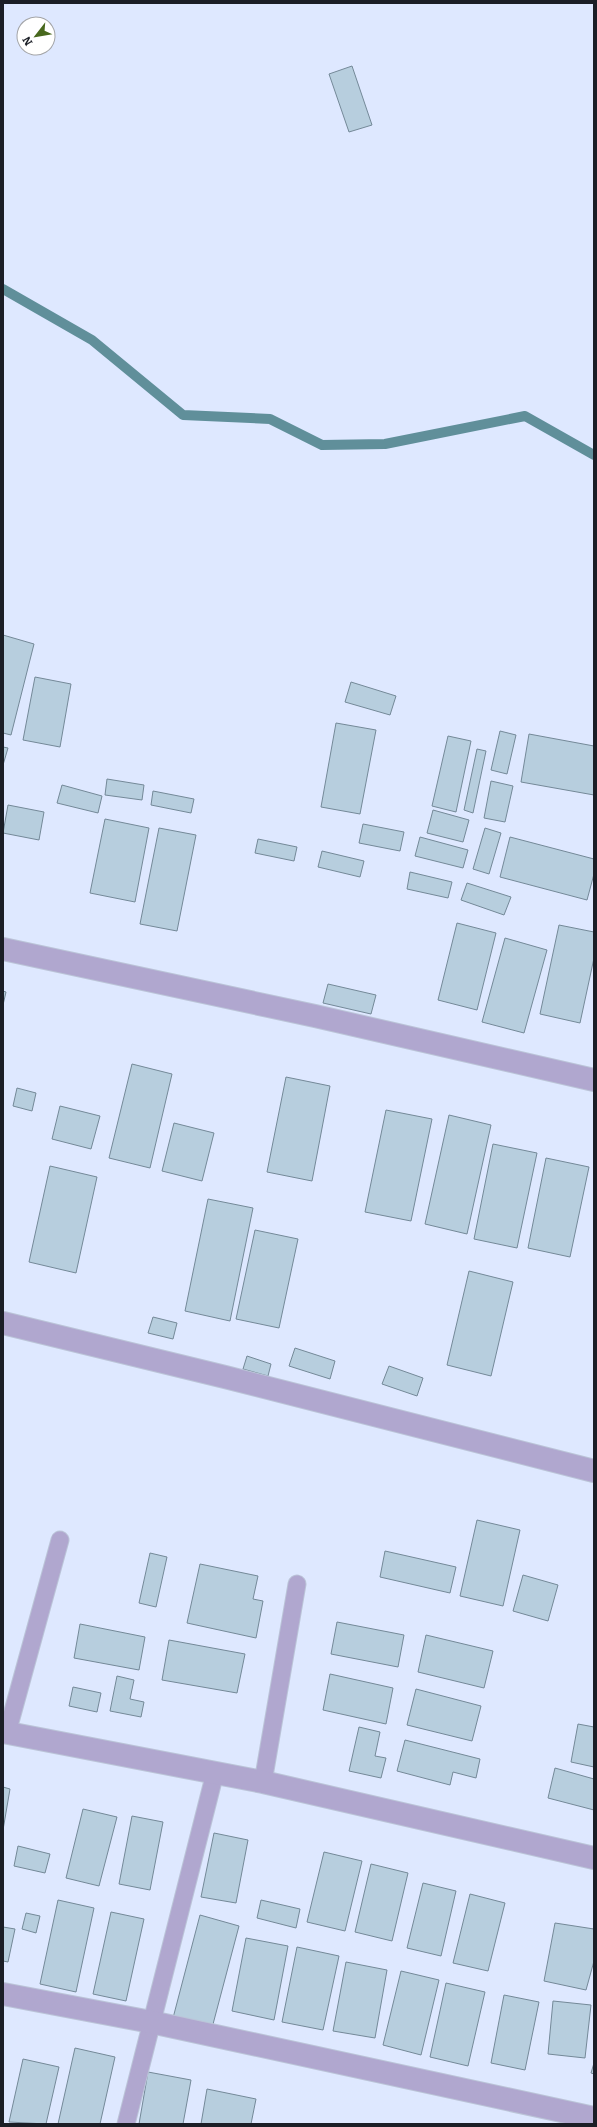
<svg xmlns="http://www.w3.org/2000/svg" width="597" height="2127" font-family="Bitter,serif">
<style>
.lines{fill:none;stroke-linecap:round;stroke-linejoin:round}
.stream{stroke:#608f9a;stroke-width:10}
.building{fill:#b7cede;stroke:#748998}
.service-casing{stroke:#bbc4d8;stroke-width:19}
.minor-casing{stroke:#bbc4d8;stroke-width:24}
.service{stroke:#b0a7cf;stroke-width:17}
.minor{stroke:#b0a7cf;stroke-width:22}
</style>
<rect width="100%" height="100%" fill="#dee8ff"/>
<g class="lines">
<path class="stream" d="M 3,289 L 92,340 L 183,415 L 270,419 L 322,445 L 385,444 L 525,416 L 594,455"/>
</g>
<path class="building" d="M 352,66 L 372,125 L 349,132 L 329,74 Z
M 3,635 L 34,644 L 11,735 L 3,733 Z
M 35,677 L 71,684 L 60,747 L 23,740 Z
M 351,682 L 396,696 L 390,715 L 345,702 Z
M 336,723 L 376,730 L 360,814 L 321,807 Z
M 500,731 L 516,735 L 507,774 L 491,770 Z
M 529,734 L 594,746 L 594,795 L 521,782 Z
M 448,736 L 471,741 L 456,812 L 432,806 Z
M 3,747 L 8,748 L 3,765 Z
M 477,749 L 486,751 L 473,813 L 464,810 Z
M 107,779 L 144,785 L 142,800 L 105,795 Z
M 491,781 L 513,786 L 505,822 L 484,818 Z
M 62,785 L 102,796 L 98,813 L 57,803 Z
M 153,791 L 194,799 L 191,813 L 151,805 Z
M 8,805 L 44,812 L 39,840 L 3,833 Z
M 433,810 L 469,820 L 463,842 L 427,833 Z
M 105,819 L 149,828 L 135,902 L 90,893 Z
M 363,824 L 404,832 L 400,851 L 359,843 Z
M 159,828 L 196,835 L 177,931 L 140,924 Z
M 485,828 L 501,833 L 489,874 L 473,869 Z
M 420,837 L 468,850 L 463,868 L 415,856 Z
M 510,837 L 594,859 L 594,874 L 587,900 L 500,877 Z
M 258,839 L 297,847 L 294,861 L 255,853 Z
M 322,851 L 364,861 L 360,877 L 318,867 Z
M 410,872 L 452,882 L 448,898 L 407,889 Z
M 467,883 L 511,897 L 504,915 L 461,900 Z
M 457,923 L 496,933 L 477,1010 L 438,1000 Z
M 559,925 L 594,932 L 594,958 L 580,1023 L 540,1014 Z
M 505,938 L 547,950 L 524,1033 L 482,1022 Z
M 328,984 L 376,995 L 371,1014 L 323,1003 Z
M 3,991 L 6,992 L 3,1005 Z
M 132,1064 L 172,1074 L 150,1168 L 109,1158 Z
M 286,1077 L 330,1086 L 312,1181 L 267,1172 Z
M 17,1088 L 36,1093 L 32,1111 L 13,1106 Z
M 60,1106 L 100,1116 L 91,1149 L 52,1139 Z
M 386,1110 L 432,1119 L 411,1221 L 365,1212 Z
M 449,1115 L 491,1125 L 467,1234 L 425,1224 Z
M 174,1123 L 214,1133 L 202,1181 L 162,1171 Z
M 493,1144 L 537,1153 L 517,1248 L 474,1239 Z
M 546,1158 L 589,1167 L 570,1257 L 528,1248 Z
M 50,1166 L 97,1177 L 76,1273 L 29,1262 Z
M 208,1199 L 253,1208 L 230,1321 L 185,1311 Z
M 255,1230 L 298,1239 L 279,1328 L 236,1319 Z
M 469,1271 L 513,1282 L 491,1376 L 447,1365 Z
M 153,1317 L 177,1323 L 173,1339 L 148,1333 Z
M 295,1348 L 335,1361 L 330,1379 L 289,1366 Z
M 247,1356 L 271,1364 L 268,1376 L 243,1369 Z
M 389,1366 L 423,1378 L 417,1396 L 382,1384 Z
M 477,1520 L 520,1530 L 503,1606 L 460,1596 Z
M 385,1551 L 456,1567 L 450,1593 L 380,1577 Z
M 150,1553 L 167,1557 L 156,1607 L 139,1603 Z
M 200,1564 L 258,1576 L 253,1599 L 263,1601 L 256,1638 L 187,1623 Z
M 523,1575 L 558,1585 L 548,1621 L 513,1611 Z
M 337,1622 L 404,1635 L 398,1667 L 331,1654 Z
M 80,1624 L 145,1637 L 139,1670 L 74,1658 Z
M 426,1635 L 493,1651 L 484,1688 L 418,1672 Z
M 169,1640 L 245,1654 L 237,1693 L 162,1680 Z
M 330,1674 L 393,1688 L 386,1724 L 323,1710 Z
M 117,1676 L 134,1680 L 130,1699 L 144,1702 L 141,1717 L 110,1711 Z
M 73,1687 L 101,1693 L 97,1712 L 69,1706 Z
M 416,1689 L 481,1706 L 472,1741 L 407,1725 Z
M 578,1724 L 594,1727 L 594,1767 L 571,1762 Z
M 359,1727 L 380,1732 L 375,1756 L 386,1758 L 381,1778 L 349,1771 Z
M 405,1740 L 480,1759 L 476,1778 L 453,1772 L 450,1785 L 397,1771 Z
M 555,1768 L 594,1779 L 594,1810 L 548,1798 Z
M 3,1787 L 10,1789 L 3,1830 Z
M 83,1809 L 117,1817 L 99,1886 L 66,1878 Z
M 132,1816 L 163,1822 L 150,1890 L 119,1884 Z
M 214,1833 L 248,1840 L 236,1903 L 201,1897 Z
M 18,1846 L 50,1854 L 45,1873 L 14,1866 Z
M 324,1852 L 362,1861 L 345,1931 L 307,1922 Z
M 371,1864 L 408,1873 L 392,1941 L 355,1932 Z
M 423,1883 L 456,1891 L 441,1956 L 407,1948 Z
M 470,1894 L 505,1903 L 488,1971 L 453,1963 Z
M 58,1900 L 94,1908 L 76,1992 L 40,1984 Z
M 261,1900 L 300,1909 L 296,1928 L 257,1918 Z
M 111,1912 L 144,1919 L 126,2001 L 93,1994 Z
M 26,1913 L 40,1916 L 36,1933 L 22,1929 Z
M 200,1915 L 239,1926 L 212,2028 L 173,2018 Z
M 555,1923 L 594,1929 L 594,1961 L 586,1990 L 544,1981 Z
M 3,1927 L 15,1929 L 8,1962 L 3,1961 Z
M 246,1938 L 288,1946 L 274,2020 L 232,2011 Z
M 297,1947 L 339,1956 L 323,2030 L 282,2022 Z
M 346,1962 L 387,1970 L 375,2038 L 333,2031 Z
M 401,1971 L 439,1980 L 421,2055 L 383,2045 Z
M 446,1983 L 485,1992 L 468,2066 L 430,2057 Z
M 504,1995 L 539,2002 L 525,2070 L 491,2063 Z
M 553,2001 L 591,2005 L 585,2058 L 548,2054 Z
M 75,2048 L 115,2057 L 100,2124 L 58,2124 Z
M 23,2059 L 59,2067 L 46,2124 L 9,2122 Z
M 594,2063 L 594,2074 L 591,2073 Z
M 148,2072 L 191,2080 L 183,2124 L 139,2124 Z
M 207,2089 L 256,2099 L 251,2124 L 201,2124 Z"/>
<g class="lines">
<defs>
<path id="service" d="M 7,1733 L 60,1540
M 263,1782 L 297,1584
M 126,2124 L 215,1773"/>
<path id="minor" d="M 3,949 L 315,1016 L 594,1080
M 3,1323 L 225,1377 L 594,1471
M 3,1732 L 263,1782 L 594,1858
M 3,1994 L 151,2022 L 594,2118"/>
</defs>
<use href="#service" class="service-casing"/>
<use href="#minor" class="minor-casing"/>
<use href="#service" class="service"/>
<use href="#minor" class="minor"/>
</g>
<rect width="597" height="2127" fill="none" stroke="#1b1e26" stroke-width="8"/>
<g transform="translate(36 36) rotate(239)"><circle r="19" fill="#ffffff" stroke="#a4a5a8"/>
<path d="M0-3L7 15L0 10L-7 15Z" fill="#48681d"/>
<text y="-6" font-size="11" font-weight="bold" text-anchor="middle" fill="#1b1e26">N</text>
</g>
</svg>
